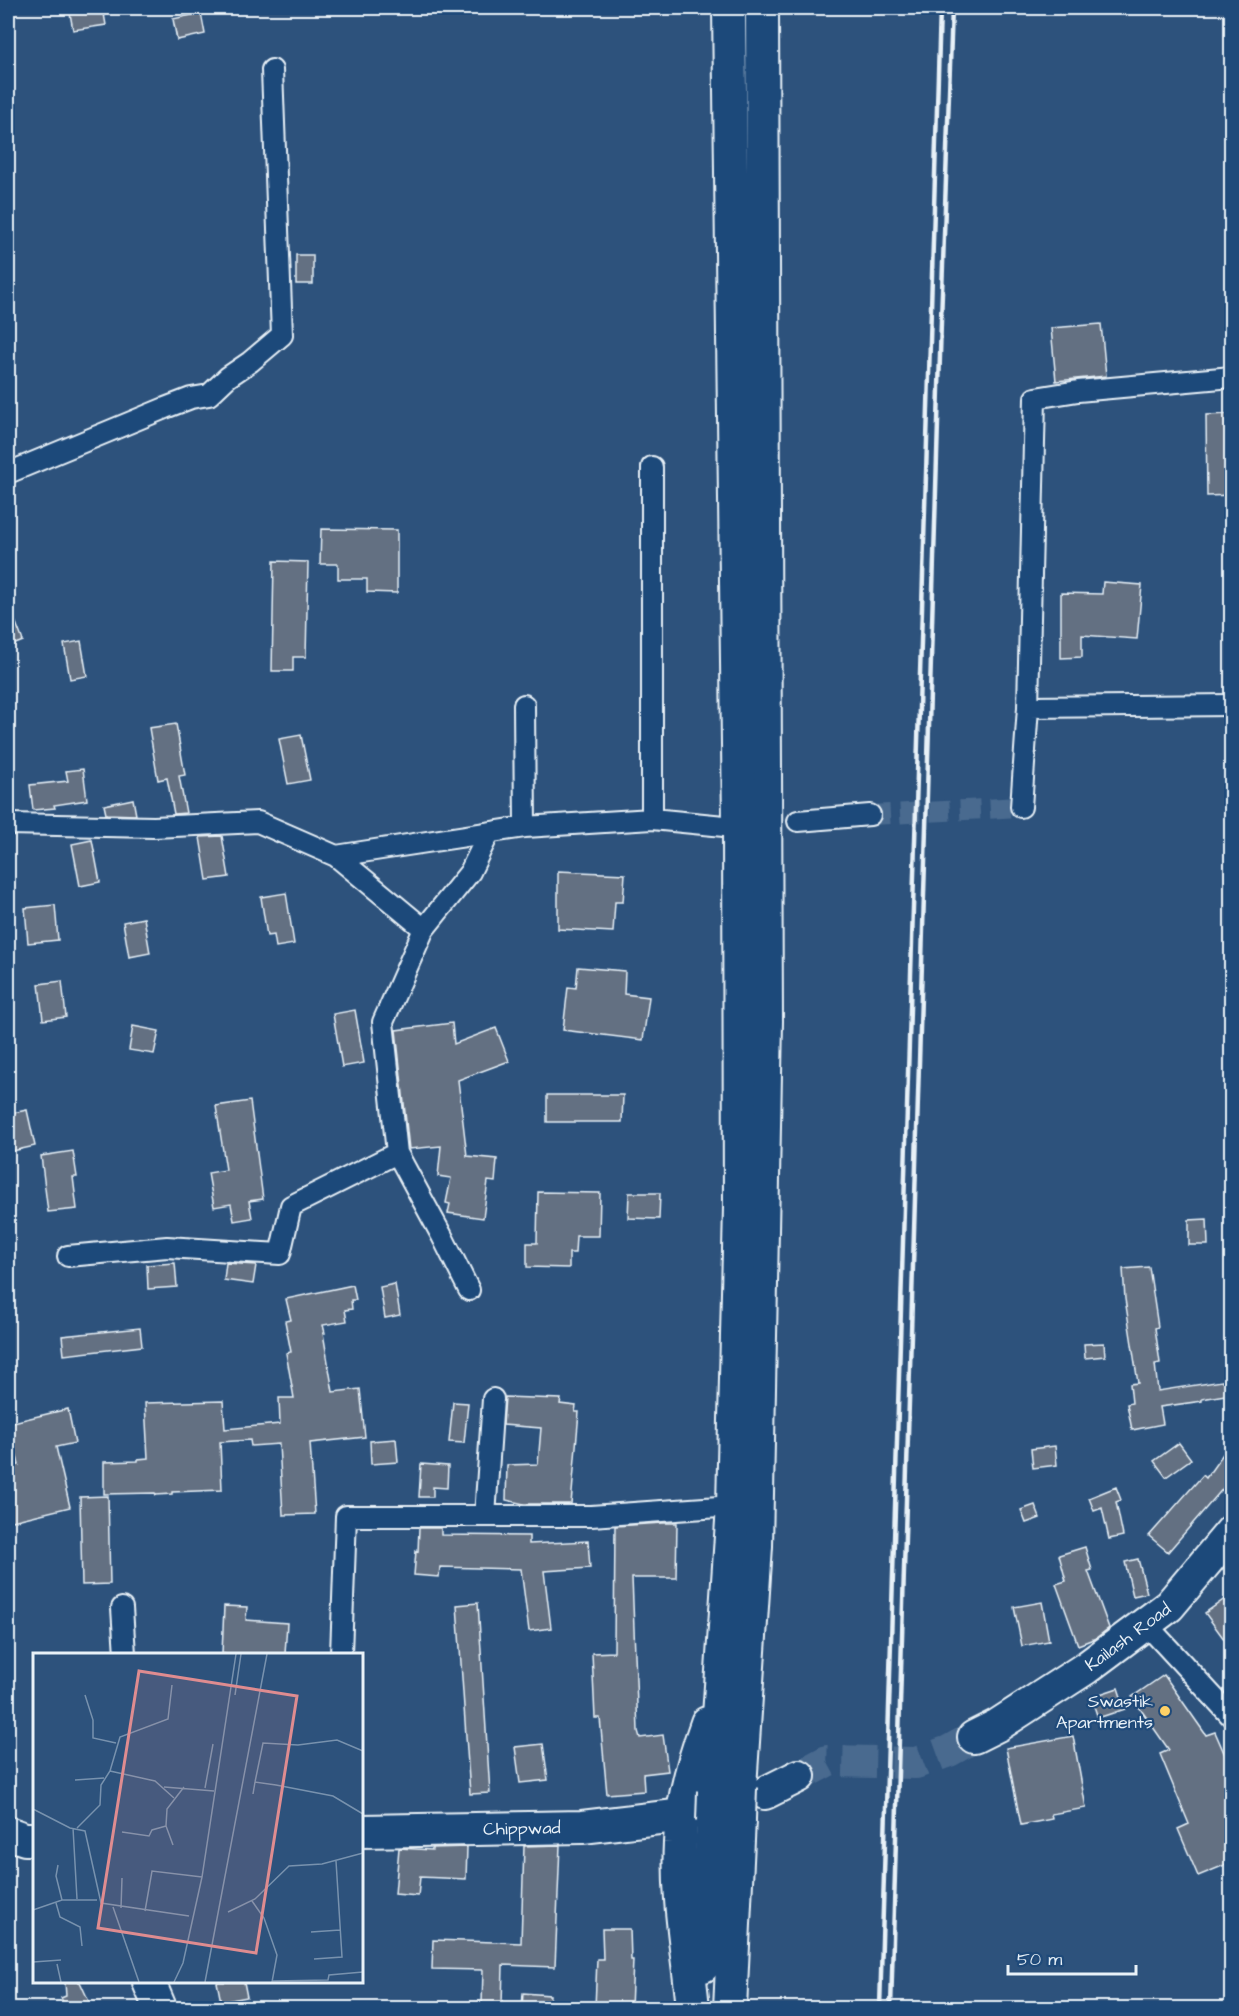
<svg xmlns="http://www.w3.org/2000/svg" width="1239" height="2016" font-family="'Architects Daughter',sans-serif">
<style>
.building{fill:#637082;stroke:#e8f1f8;stroke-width:1.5}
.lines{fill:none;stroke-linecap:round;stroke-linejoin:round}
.minor-tunnel{stroke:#496a8f;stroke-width:20;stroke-dasharray:20 10;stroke-linecap:butt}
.primary-tunnel{stroke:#496a8f;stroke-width:32;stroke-dasharray:32 16;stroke-linecap:butt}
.minor-casing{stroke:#e8f1f8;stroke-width:24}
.primary-casing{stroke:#e8f1f8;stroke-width:36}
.minor{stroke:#1f4a7a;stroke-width:20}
.primary{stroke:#1f4a7a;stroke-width:32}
.rail{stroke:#e8f1f8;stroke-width:4.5}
.primary-bridge-casing{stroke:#e8f1f8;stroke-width:36;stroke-linecap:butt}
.primary-bridge{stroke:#1f4a7a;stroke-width:32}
.poi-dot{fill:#ffd166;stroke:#1f4a7a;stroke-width:2}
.labels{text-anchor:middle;stroke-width:4.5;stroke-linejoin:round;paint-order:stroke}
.street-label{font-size:18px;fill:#e8f1f8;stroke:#1f4a7a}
.poi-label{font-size:18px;fill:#e8f1f8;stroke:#1f4a7a;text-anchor:end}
.inset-road{fill:none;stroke:#7892ae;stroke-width:1.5}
.view{fill:#df8c90;fill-opacity:0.15;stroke:#df8c90;stroke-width:3}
.inset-edge{fill:none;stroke:#e8f1f8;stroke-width:3}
</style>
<rect width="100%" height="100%" fill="#2d527c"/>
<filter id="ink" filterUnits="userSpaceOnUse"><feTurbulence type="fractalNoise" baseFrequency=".0167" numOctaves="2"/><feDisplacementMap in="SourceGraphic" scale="12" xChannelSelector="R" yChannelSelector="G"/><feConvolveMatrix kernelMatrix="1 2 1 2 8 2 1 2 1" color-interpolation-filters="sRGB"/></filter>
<g filter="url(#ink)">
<path class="building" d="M 69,8 L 103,8 L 106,25 L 73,30 Z
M 201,13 L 205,34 L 177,40 L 173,19 Z
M 296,255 L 313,255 L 313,284 L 296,284 Z
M 1101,324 L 1106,376 L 1056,381 L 1051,328 Z
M 1232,414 L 1232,495 L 1207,496 L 1206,415 Z
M 321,529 L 397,530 L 397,593 L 367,592 L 367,579 L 338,579 L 338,564 L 320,564 Z
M 274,561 L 308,562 L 306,657 L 293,657 L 293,671 L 272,671 Z
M 1103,582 L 1142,585 L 1137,639 L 1082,635 L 1082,657 L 1061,658 L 1061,593 L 1102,594 Z
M 8,605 L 9,605 L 23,641 L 8,647 Z
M 81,641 L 87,676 L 70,679 L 64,644 Z
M 176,724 L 185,775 L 179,776 L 186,813 L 174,814 L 167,778 L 158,780 L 149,728 Z
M 301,735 L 310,780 L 288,784 L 279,739 Z
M 83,769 L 87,800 L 54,805 L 55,808 L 33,810 L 30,785 L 68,781 L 66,771 Z
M 133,799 L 136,815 L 106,814 L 104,805 Z
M 222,836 L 229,877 L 207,880 L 200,837 Z
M 92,840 L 100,882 L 80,886 L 72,844 Z
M 558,871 L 625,874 L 623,902 L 615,902 L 613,932 L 558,929 Z
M 286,893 L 294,944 L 276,947 L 274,935 L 267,936 L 261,897 Z
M 55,905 L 58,940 L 28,943 L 25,908 Z
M 144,918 L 150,953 L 129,957 L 123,922 Z
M 578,967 L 625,971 L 624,994 L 649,997 L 643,1040 L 563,1030 L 568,987 L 576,988 Z
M 62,981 L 66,1017 L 43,1020 L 39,984 Z
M 355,1010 L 364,1063 L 342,1067 L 333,1014 Z
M 452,1023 L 454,1044 L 496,1028 L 509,1061 L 458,1080 L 467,1156 L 497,1159 L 495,1182 L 488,1181 L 483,1218 L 448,1213 L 450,1204 L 446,1203 L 451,1178 L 438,1176 L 441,1146 L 409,1149 L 396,1030 Z
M 133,1026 L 159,1031 L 154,1054 L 129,1050 Z
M 547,1095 L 623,1095 L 622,1122 L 547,1122 Z
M 250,1101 L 263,1199 L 249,1201 L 252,1218 L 234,1221 L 231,1204 L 214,1207 L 208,1173 L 226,1170 L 216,1106 Z
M 27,1110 L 35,1146 L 8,1152 L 8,1114 Z
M 73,1151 L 77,1177 L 73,1177 L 77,1209 L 48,1212 L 41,1156 Z
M 538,1192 L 600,1193 L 599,1236 L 576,1236 L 575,1253 L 569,1253 L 569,1268 L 527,1267 L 527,1243 L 537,1243 Z
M 629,1193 L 660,1193 L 659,1219 L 628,1218 Z
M 1207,1219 L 1208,1245 L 1189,1245 L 1189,1220 Z
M 175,1263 L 177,1287 L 148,1289 L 147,1265 Z
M 226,1263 L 256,1265 L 253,1284 L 224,1280 Z
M 1149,1267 L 1158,1327 L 1155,1328 L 1160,1363 L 1155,1364 L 1158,1391 L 1228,1380 L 1231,1394 L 1202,1399 L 1202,1401 L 1160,1407 L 1163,1424 L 1132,1430 L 1127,1404 L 1132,1403 L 1130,1384 L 1138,1383 L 1125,1299 L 1123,1269 Z
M 395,1284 L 400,1315 L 385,1318 L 380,1287 Z
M 353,1285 L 356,1300 L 351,1300 L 352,1309 L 345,1310 L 347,1321 L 323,1325 L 325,1333 L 323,1333 L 333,1392 L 360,1389 L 365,1437 L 310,1443 L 315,1514 L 283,1515 L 279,1444 L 251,1446 L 250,1440 L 220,1442 L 222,1490 L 172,1492 L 172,1494 L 156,1495 L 155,1493 L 104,1494 L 104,1462 L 138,1461 L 138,1459 L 148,1458 L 145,1403 L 223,1401 L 225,1429 L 280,1424 L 279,1398 L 294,1398 L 286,1353 L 291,1352 L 285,1321 L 291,1320 L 286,1299 Z
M 140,1328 L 142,1346 L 64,1355 L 62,1336 Z
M 1104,1343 L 1105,1356 L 1085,1358 L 1084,1344 Z
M 505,1397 L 561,1399 L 560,1404 L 576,1406 L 575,1412 L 579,1412 L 571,1504 L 524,1504 L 506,1500 L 507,1465 L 538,1464 L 541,1428 L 503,1425 Z
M 453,1402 L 468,1403 L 464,1443 L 449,1442 Z
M 68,1409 L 75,1443 L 56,1447 L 70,1507 L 8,1522 L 8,1468 L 19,1465 L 9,1423 Z
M 396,1439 L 398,1462 L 371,1464 L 370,1441 Z
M 1232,1441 L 1232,1478 L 1168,1552 L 1149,1536 L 1203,1475 L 1206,1478 Z
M 1179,1443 L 1191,1459 L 1166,1477 L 1154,1461 Z
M 1055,1446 L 1057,1465 L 1033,1468 L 1031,1449 Z
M 421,1464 L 448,1466 L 447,1488 L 433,1487 L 433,1497 L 419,1497 Z
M 1116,1487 L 1121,1500 L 1116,1502 L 1123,1536 L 1109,1539 L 1102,1508 L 1094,1511 L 1089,1498 Z
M 108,1496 L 110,1584 L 82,1585 L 80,1497 Z
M 1035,1505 L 1040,1518 L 1026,1523 L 1021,1510 Z
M 663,1523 L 677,1523 L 676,1578 L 632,1578 L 638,1731 L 640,1738 L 663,1735 L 668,1771 L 643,1774 L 644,1791 L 607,1794 L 600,1718 L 595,1718 L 592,1653 L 614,1652 L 615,1526 Z
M 419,1528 L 441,1528 L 441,1535 L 529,1536 L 529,1544 L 588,1541 L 590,1568 L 544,1571 L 551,1628 L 529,1631 L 521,1569 L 440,1567 L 439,1577 L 414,1575 L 416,1551 L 418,1552 Z
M 1085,1547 L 1092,1570 L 1088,1571 L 1109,1628 L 1096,1638 L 1078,1645 L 1056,1584 L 1066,1581 L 1059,1555 Z
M 1138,1559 L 1147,1593 L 1133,1596 L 1125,1562 Z
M 1232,1594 L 1232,1650 L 1205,1613 Z
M 1042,1602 L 1049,1641 L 1022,1646 L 1014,1607 Z
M 478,1603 L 490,1793 L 470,1794 L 457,1605 Z
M 224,1606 L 247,1607 L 246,1620 L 287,1623 L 285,1654 L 222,1654 Z
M 1164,1675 L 1206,1735 L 1215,1732 L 1232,1771 L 1232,1862 L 1198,1876 L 1178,1829 L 1189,1824 L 1160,1754 L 1169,1750 L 1132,1697 Z
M 1118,1688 L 1125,1709 L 1098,1718 L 1091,1697 Z
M 1073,1736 L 1086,1808 L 1051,1814 L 1052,1819 L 1021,1825 L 1006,1748 Z
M 543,1744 L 548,1780 L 520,1783 L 515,1747 Z
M 560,1845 L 555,1967 L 503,1965 L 502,2005 L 482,2004 L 483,1970 L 432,1969 L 433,1940 L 521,1943 L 524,1846 Z
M 467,1847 L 466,1879 L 420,1877 L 418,1896 L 395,1894 L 399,1848 L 432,1850 L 432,1848 Z
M 602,1929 L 630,1929 L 631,1960 L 633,1960 L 631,2008 L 595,2008 L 597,1959 L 603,1959 Z
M 65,1982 L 80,1982 L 92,2008 L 66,2008 L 61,1998 L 66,1996 Z
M 217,1982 L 244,1982 L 247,1997 L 221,2002 Z
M 523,1993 L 550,1995 L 549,2008 L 522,2008 Z"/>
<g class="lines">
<path class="minor-tunnel" d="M 870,815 L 1021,807"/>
<path class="primary-tunnel" d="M 799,1776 L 827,1761 L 916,1763 L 949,1751 L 974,1737"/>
<defs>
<path id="minor" d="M 8,473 L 165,408 L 191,398 L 209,395 L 228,377 L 250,362 L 282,335 L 272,70
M 524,705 L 525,827
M 1028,707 L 1035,398 L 1078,391 L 1232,377
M 1021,807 L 1028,707 L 1232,705
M 652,819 L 652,467
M 798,821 L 870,815
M 8,824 L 154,827 L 258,822 L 336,856 L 424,929
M 336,856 L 525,827 L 652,819 L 724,826
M 68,1256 L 167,1247 L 280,1254 L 291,1206 L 397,1153
M 469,1290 L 442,1236 L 397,1153 L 383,1022 L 424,929 L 470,872 L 489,833
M 485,1516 L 493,1399
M 122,1608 L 125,1654
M 1146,1624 L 1232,1717
M 341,1654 L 346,1516 L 591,1516 L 733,1506"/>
<g id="primary">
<path id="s1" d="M 974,1737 L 998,1725 L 1086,1668 L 1169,1606 L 1232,1531"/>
<path d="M 740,1787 L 756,1546 L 766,1021 L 762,8"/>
<path d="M 714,1791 L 733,1506 L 740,1207 L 739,825 L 729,8"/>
<path d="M 765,1793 L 799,1776"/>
<path id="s2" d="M 362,1831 L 582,1827 L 684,1815"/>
<path d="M 8,1833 L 25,1839 L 34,1839"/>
<path d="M 703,1966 L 713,1821"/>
<path d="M 149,1982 L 160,2008"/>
<path d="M 693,2008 C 688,1954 677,1899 680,1843 C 681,1804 694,1759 707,1723"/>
<path d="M 730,2008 L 739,1819"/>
</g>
</defs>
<use href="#minor" class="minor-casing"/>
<use href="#primary" class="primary-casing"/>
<use href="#minor" class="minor"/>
<use href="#primary" class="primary"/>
<path class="rail" d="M 880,2008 L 940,8
M 891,2008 L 941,321 L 952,8"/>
<defs>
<path id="primary-bridge" d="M 739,1819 L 740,1787
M 713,1821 L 714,1791"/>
</defs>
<use href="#primary-bridge" class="primary-bridge-casing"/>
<use href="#primary-bridge" class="primary-bridge"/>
</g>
</g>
<circle class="poi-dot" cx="1165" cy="1711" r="6"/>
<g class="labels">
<g class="street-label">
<text dy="6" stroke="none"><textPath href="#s1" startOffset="184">Kailash Road</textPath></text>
<text dy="6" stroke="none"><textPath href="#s2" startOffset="160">Chippwad</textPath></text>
</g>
<g class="poi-label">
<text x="1153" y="1707">Swastik<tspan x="1153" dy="21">Apartments</tspan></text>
</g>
</g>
<g transform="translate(33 1653)">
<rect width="330" height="330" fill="#2d527c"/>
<path class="inset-road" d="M 52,42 L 60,67 L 60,85 L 83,90M 202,42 L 208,1M 77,118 L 122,128 L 141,145M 42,127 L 71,125M 222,129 L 230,90 L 265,92 L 304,87 L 330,98M 131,134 L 181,138M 172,135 L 180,91M 220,141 L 222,129 L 243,132 L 300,143 L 330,161M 0,156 L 37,175 L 52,178 L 68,250 L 156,263M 40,175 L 44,246M 44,175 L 67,152 L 68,132 L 77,118 L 87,84 L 135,66 L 139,32M 89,179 L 116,183 L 119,177 L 133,173M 140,192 L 133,173 L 134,156 L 151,134M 25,212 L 23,223 L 29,247M 219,248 L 231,265 L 244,302 L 239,329M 23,250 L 27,264 L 47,274 L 49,293M 80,254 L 106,329M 88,255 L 89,225M 0,257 L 29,247 L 64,247M 112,258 L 119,218 L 169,224M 195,259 L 222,246 L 256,213 L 289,211 L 330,200M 278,279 L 307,277M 281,306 L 309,304 L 303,208M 0,309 L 28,307M 24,311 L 28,329M 240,328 L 295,327 L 296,322 L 330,319M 141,329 L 150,310 L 169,224 L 203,1M 172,329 L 234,1"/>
<path class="view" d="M 106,18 L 264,43 L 223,300 L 65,275 Z"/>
<rect width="330" height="330" class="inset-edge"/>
</g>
<rect width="1239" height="2016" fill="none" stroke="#1f4a7a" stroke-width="30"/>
<rect x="15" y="15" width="1209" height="1986" fill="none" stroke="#e8f1f8" stroke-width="2" filter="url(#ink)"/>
<path d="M1008 1965v9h128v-9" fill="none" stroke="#e8f1f8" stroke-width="3"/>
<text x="1017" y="1965" font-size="18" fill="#e8f1f8" stroke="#1f4a7a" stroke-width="4.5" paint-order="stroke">50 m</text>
</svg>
